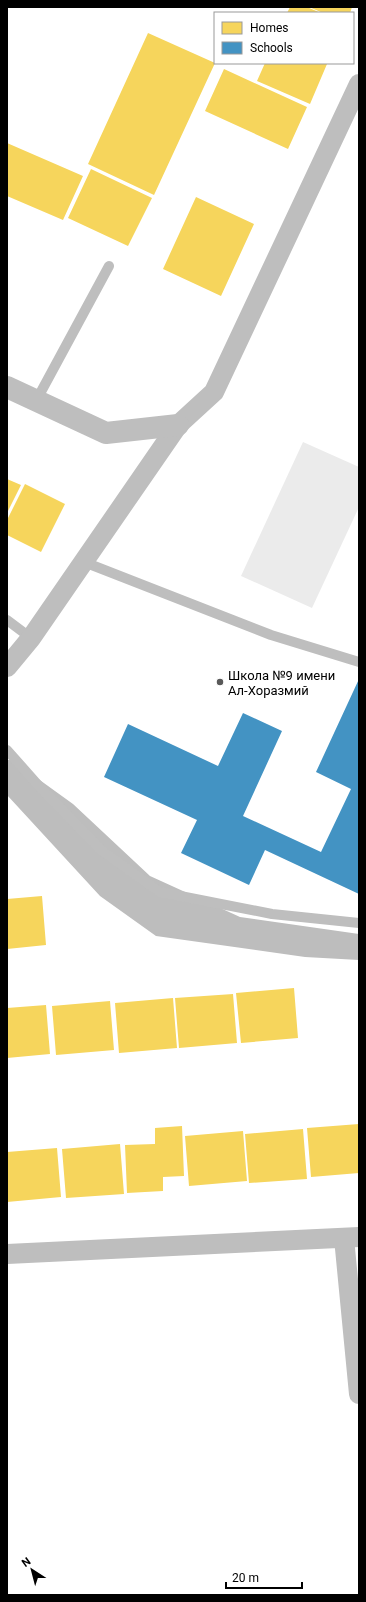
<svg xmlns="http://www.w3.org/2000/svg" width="366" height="1602" font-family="Roboto,sans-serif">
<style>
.green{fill:#ebebeb}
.water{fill:#bdbdbd}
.homes{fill:#f6d55c}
.schools{fill:#4393c3}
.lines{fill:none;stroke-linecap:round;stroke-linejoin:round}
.service{stroke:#bebebe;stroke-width:10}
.minor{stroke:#bebebe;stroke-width:20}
.tertiary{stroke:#bebebe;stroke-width:22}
.poi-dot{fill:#595959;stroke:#fff;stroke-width:1.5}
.labels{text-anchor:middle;stroke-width:4;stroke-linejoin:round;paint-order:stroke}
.poi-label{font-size:13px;fill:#000;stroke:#fff;text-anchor:start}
</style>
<rect width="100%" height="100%" fill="#fff"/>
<path class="green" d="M 303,442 L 359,467 L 359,507 L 312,608 L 241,576 Z"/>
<path class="water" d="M 7,760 L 12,760 L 73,804 L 150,876 L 240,917 L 359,934 L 359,960 L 305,957 L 156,936 L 100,896 L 7,795 Z"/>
<path class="homes" d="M 290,7 L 307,7 L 321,13 L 287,13 Z
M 309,7 L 352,7 L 350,13 L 323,13 Z
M 148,33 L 215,63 L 154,195 L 88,164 Z
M 265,63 L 324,63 L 327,64 L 310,104 L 257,81 Z
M 224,69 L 307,107 L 288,149 L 205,111 Z
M 7,143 L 83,176 L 63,220 L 7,196 Z
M 91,169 L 152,198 L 128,246 L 68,218 Z
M 196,197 L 254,224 L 221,296 L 163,269 Z
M 7,479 L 21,485 L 7,513 Z
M 25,484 L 65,504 L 41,552 L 7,535 L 7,520 Z
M 42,896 L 46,945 L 7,949 L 7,899 Z
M 294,988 L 298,1038 L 241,1043 L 236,993 Z
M 233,994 L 237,1043 L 179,1048 L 175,998 Z
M 173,998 L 177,1048 L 119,1053 L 115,1003 Z
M 110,1001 L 114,1050 L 56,1055 L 52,1006 Z
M 46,1005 L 50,1054 L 7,1058 L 7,1008 Z
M 359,1124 L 359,1173 L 311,1177 L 307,1128 Z
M 182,1126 L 184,1176 L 163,1177 L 163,1191 L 127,1193 L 125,1145 L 155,1144 L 155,1128 Z
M 303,1129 L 307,1179 L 249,1183 L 245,1134 Z
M 243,1131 L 247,1181 L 189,1186 L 185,1136 Z
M 120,1144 L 124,1194 L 66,1198 L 62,1149 Z
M 57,1148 L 61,1197 L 7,1202 L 7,1152 Z"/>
<path class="schools" d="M 359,679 L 359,894 L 265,850 L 249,885 L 181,853 L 197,820 L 104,777 L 128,724 L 218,766 L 243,713 L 282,731 L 243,816 L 321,852 L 351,789 L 316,772 Z"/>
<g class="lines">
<path class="service" d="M 36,401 L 109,266
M 84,562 L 271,635 L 359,662
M 7,620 L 31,638
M 7,750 L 38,785 L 102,851 L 160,892 L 272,914 L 359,923"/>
<path class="minor" d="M 7,667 L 31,638 L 178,425 L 214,392 L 359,84
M 344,1238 L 359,1394
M 7,1254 L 359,1237"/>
<path class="tertiary" d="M 7,387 L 106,433 L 178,425"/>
</g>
<circle class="poi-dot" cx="220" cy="682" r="4"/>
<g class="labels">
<g class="poi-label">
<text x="228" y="680">Школа №9 имени<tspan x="228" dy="15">Ал-Хоразмий</tspan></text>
</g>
</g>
<rect width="366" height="1602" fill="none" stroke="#000000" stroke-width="16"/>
<rect x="214" y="12" width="140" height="52" fill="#ffffff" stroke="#999999"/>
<rect x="222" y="22" width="20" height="12" fill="#f6d55c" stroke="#999999"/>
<text x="250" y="32" font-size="12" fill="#000000">Homes</text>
<rect x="222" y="42" width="20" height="12" fill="#4393c3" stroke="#999999"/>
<text x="250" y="52" font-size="12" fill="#000000">Schools</text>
<g transform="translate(32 1570) rotate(324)" stroke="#ffffff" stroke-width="3" paint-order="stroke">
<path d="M0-3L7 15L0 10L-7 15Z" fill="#000000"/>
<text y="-6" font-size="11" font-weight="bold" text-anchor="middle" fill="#000000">N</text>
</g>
<path d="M226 1582v6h76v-6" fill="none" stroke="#000000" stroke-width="2"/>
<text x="232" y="1582" font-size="12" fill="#000000" stroke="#ffffff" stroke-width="3" paint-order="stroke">20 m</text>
</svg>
